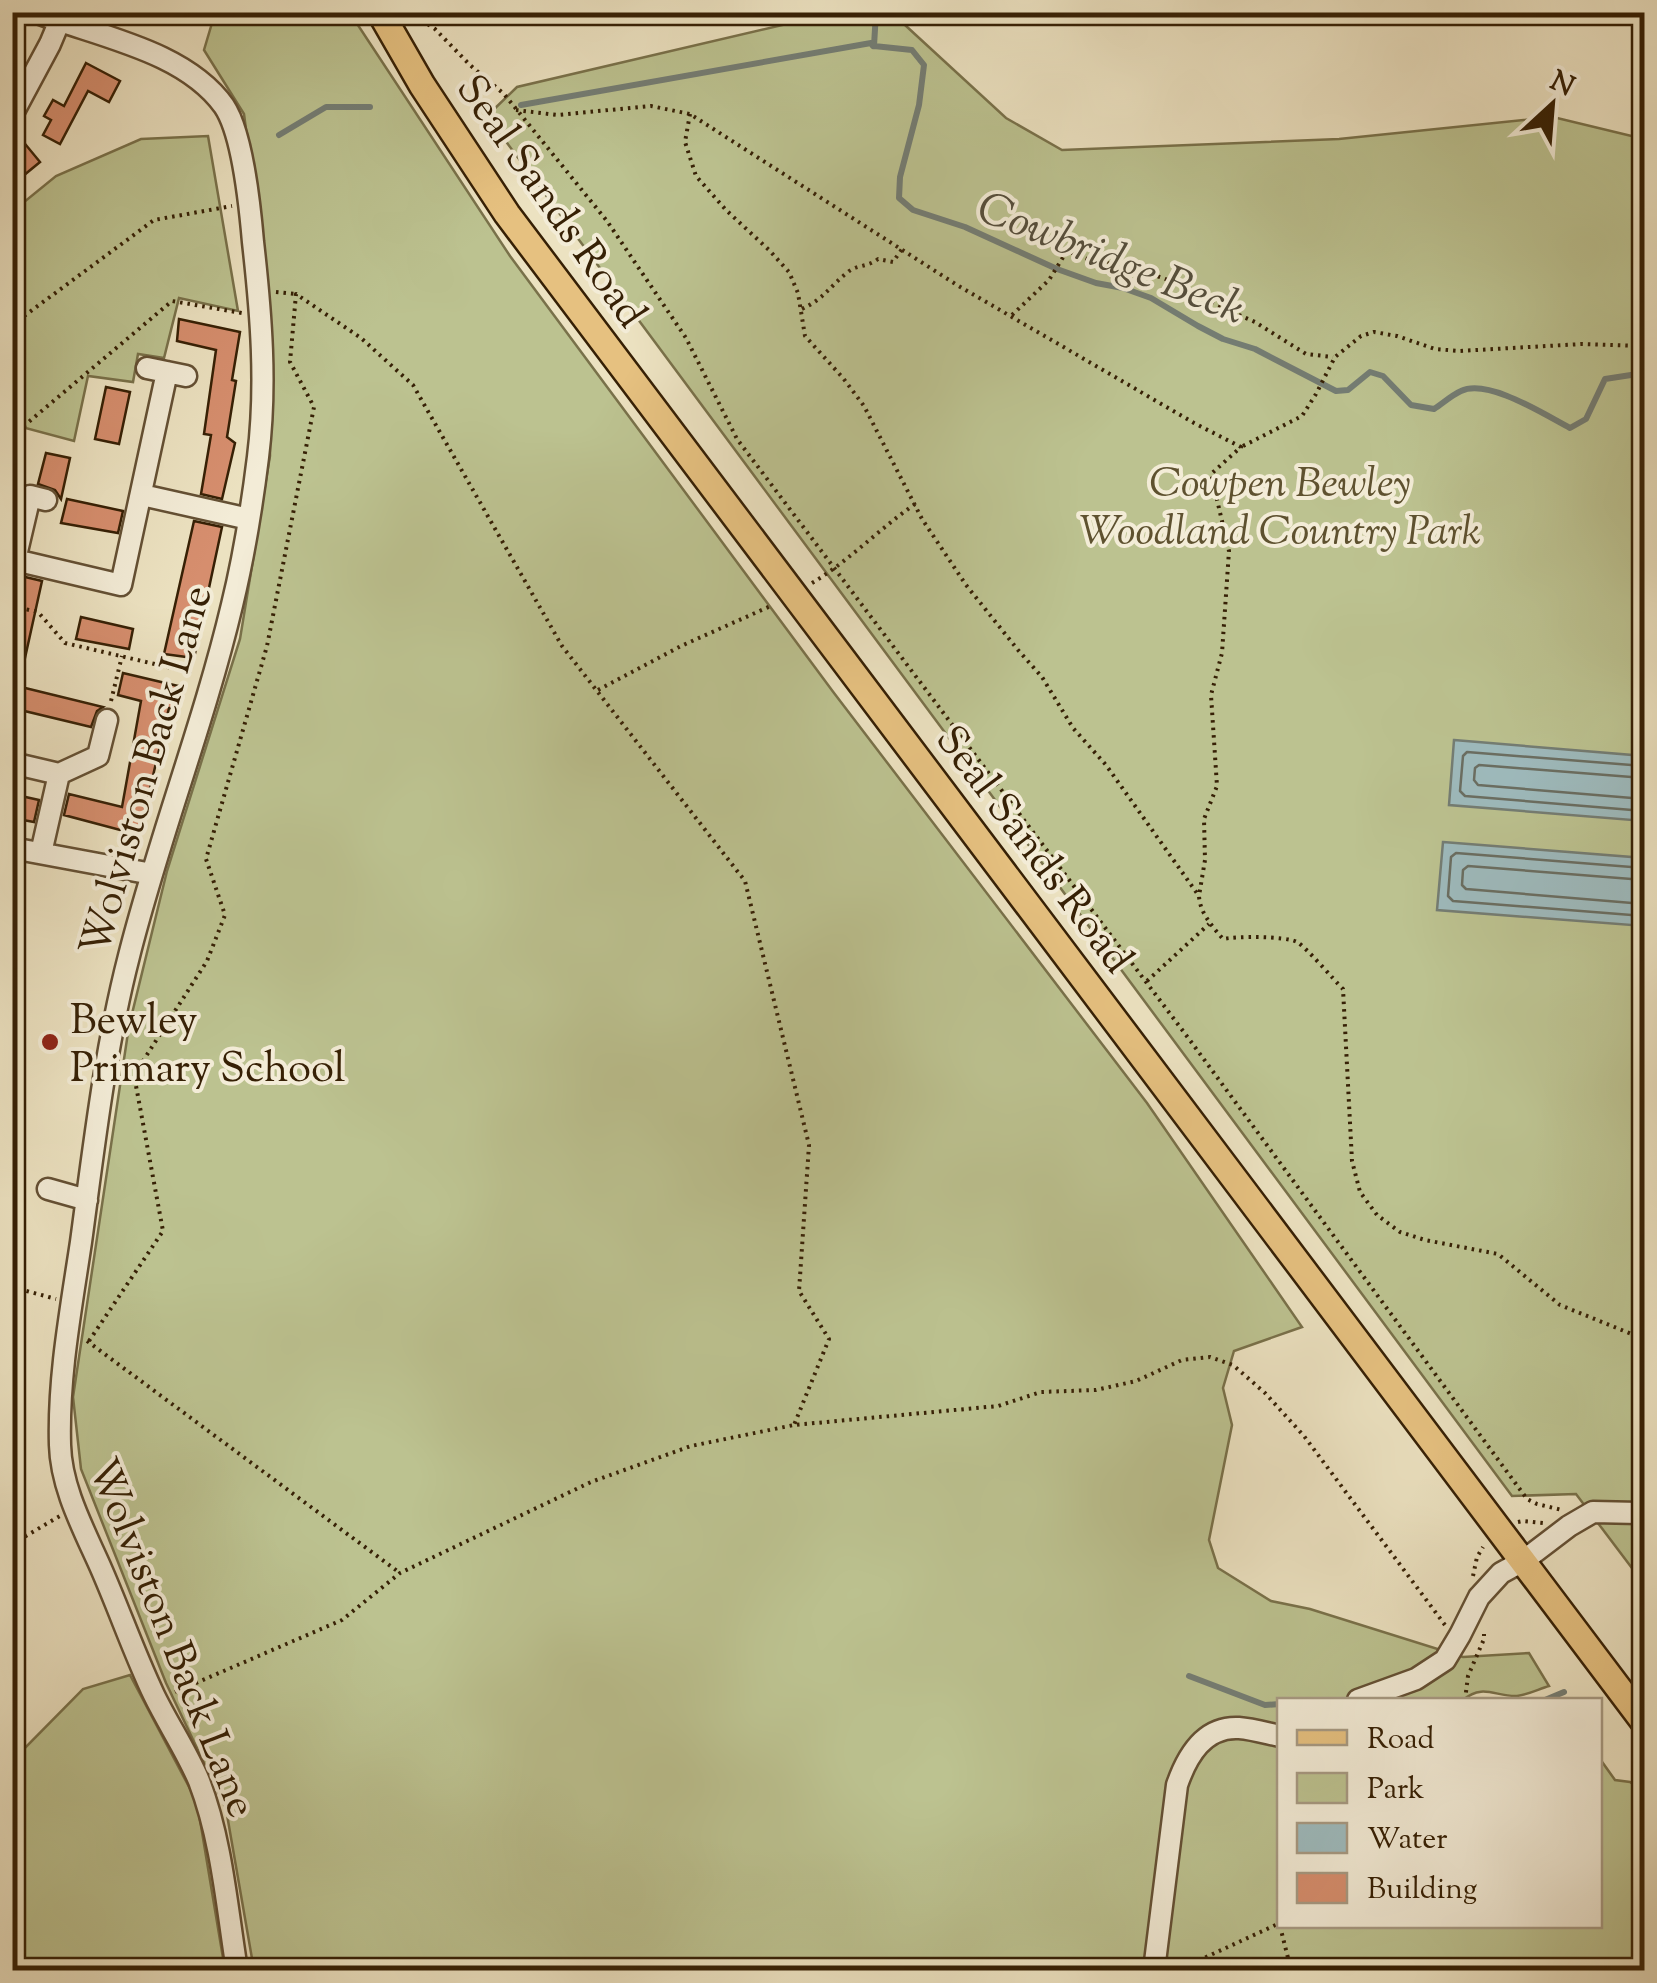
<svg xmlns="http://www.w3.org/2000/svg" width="1657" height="1983" font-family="'Sorts Mill Goudy',serif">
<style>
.green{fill:#bcc290;stroke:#79714a;stroke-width:2.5}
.water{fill:#9ebbbe;stroke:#747d74;stroke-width:2.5}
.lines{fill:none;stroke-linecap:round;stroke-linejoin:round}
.shore{stroke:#6a6e62;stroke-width:2.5}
.stream{stroke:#747d74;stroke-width:6}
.building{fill:#d68e6e;stroke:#362005;stroke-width:2.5}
.minor-casing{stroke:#645034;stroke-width:25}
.major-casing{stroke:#362005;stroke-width:30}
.path{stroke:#362005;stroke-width:4;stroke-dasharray:2.5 5;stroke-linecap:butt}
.minor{stroke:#f3ecd7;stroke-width:20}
.major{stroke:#e6c180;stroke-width:25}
.poi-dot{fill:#8f2418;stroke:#f3ecd7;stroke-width:4}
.labels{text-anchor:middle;stroke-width:8;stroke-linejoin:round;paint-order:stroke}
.street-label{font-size:42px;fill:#362005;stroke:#f3ecd7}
.park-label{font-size:42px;font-style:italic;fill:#5e512f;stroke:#f3ecd7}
.poi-label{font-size:42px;fill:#362005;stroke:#f3ecd7;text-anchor:start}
.water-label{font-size:45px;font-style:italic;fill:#554e3c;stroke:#f3ecd7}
</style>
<rect width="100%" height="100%" fill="#ece2c1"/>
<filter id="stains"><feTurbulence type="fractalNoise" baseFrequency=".002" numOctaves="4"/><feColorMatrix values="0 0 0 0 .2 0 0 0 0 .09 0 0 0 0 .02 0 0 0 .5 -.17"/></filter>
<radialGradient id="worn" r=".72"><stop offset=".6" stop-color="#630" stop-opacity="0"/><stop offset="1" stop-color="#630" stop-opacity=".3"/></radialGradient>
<path class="green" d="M 883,12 L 893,14 L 1006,118 L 1062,150 L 1339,139 L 1553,117 L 1644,139 L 1644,1584 L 1576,1494 L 1512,1496 L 487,116 L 517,87 L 834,13 Z
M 215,13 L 350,13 L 510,256 L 834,693 L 1147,1103 L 1302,1327 L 1234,1351 L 1223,1388 L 1232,1425 L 1209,1540 L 1218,1568 L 1271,1601 L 1310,1609 L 1463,1657 L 1529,1653 L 1549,1686 C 1539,1689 1527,1695 1517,1696 C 1496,1697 1483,1683 1463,1700 L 1280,1700 L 1280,1926 L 1600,1926 L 1600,1759 L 1615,1780 L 1630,1782 L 1644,1792 L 1644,1970 L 254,1970 L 226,1809 L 166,1683 L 81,1469 L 73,1397 L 129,1026 L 167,871 L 240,639 L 270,456 L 270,314 L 244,114 L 204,50 Z
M 208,136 L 238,311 L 179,298 L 164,358 L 138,354 L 133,382 L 88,376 L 74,441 L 22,427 L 13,465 L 13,211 L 56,176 L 141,139 Z
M 130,1675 L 197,1802 L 225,1970 L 13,1970 L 13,1760 L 83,1689 Z"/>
<path class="water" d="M 1454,740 L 1644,756 L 1644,821 L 1449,805 Z
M 1443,842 L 1644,858 L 1644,926 L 1437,910 Z"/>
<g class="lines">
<path class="shore" d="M 1644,766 L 1467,752 L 1463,756 L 1460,791 L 1465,796 L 1644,811
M 1644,778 L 1479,765 L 1475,768 L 1474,780 L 1478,785 L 1644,799
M 1644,868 L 1456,853 L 1451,857 L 1448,896 L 1453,901 L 1644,916
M 1644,880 L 1468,866 L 1463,870 L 1462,885 L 1466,889 L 1644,904"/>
<path class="stream" d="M 876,12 L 874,46 L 912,50 L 924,65 L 919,105 L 900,177 L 899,198 L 913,210 L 965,227 L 1057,269 L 1096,283 L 1123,288 L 1151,298 L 1198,326 L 1223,339 L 1255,349 L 1336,391 L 1348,390 L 1370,372 L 1383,376 L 1411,405 L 1434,409 C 1443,403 1452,395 1461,391 C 1488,378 1545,415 1570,428 L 1586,419 L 1605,379 L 1644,373
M 521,105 L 871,43 L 873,46
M 279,135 L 326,107 L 370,107
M 1189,1676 L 1265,1705 L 1280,1704
M 1545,1700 L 1564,1692"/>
</g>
<path class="building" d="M 86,63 L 120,81 L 109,102 L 88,91 L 60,144 L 43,135 L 51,120 L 44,116 L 53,100 L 64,106 Z
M 12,141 L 21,150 L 26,145 L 40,162 L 12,185 Z
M 179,319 L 240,332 L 232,380 L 236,381 L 227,437 L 235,443 L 222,499 L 201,494 L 211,435 L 204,434 L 216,350 L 177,341 Z
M 106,387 L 130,392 L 119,444 L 95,439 Z
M 46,453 L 70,458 L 61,499 L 55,490 L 38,484 Z
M 67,499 L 123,511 L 118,533 L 61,523 Z
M 194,521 L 222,527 L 194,658 L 164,654 Z
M 21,576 L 42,581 L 19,685 L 12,684 L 12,613 Z
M 81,617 L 133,629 L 129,649 L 76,639 Z
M 123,673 L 178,686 L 173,708 L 169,708 L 139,835 L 64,815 L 69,794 L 122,807 L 141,701 L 118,695 Z
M 17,686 L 103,707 L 97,711 L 91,727 L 12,708 Z
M 12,794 L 39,800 L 34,822 L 12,818 Z"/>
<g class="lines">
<defs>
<path id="minor" d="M 35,12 C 96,36 184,50 224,106 C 243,134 250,207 253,242 C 261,313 267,385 258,457 C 252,506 244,556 232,605 C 204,723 159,837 129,956 C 105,1049 94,1146 81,1242 C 71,1309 58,1377 60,1445 C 61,1487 83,1528 100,1566 C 119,1609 134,1653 154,1695 C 168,1724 187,1752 199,1781 C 222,1841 227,1908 237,1970
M 12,115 L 50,44 L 63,13
M 147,368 L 186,376
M 142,495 L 249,519
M 46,500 L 30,496 L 15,560 L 121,585 L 167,372
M 12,763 L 59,774 L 98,756 L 107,720
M 12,848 L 152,874
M 41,853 L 59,774
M 48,1189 L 87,1200
M 1358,1700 L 1416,1679 L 1445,1660 L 1460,1635 L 1479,1597 L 1501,1573 L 1523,1561 L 1569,1526 L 1593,1512 L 1639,1513 L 1644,1510
M 1154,1970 L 1177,1785 C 1187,1756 1204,1726 1239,1728 C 1252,1729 1266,1733 1280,1736"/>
<path id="major" d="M 380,12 L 422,85 L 507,214 L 1644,1722"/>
</defs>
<use href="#minor" class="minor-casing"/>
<use href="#major" class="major-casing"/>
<path class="path" d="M 409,12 L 435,29 L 470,65 L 504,94 L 607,221 L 686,338 L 737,439 L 1189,1039 L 1527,1499 L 1537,1504 L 1562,1510
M 516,110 L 557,115 L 651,106 L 690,114 L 957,285 L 1194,423 L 1241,447 L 1211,474 L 1229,551 L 1222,653 L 1211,695 L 1217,786 L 1204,819 L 1205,860 L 1199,896
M 690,114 L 685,142 L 696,176 L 726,210 L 769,250 L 789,272 L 798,293 L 805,336 L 843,378 L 864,406 L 922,519 L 966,585 L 1018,650 L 1042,677 L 1073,728 L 1106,765 L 1199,896 C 1200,913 1212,926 1223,939 C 1236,936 1285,936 1297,942 C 1305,946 1334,980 1343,989 L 1352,1161 L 1360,1192 L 1377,1215 L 1400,1232 L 1425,1240 L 1498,1254 L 1560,1305 L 1644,1339
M 276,292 L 296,294
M 802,309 C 825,298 829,287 848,272 C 856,265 868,267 878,259 L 893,262 L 902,249
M 1012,315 L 1049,280 L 1067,251 L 1095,262 L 1126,265 L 1182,285 L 1216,305 L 1255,322 L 1306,354 L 1333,357
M 12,325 L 154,220 L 232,206
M 12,436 L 172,301 L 242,313
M 1243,446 L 1302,416 L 1316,394 L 1335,357 L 1361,336 L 1374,332 L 1397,336 L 1435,349 L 1459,351 L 1582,344 L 1644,346
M 812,583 C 849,561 879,529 915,504
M 12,606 L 38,612 L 65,643 L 193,673
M 598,690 L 681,646 L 773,605
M 111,701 L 122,656
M 1147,981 L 1209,924
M 12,1287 L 56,1299
M 87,1341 L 400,1573
M 89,1341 L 163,1231 L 134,1075 L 207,961 L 225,915 L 206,859 L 267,646 L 314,407 L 290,362 L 296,294 L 361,338 L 413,385 L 562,646 L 745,881 L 809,1145 L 799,1291 L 829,1339 L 794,1425
M 1518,1522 L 1523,1521 L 1543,1523
M 12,1544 L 60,1516
M 1473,1576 L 1477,1557 L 1483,1547
M 175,1692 L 342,1620 L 400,1573 L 591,1482 L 691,1446 L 794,1425 L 998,1406 L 1041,1392 L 1096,1390 L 1136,1381 L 1182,1360 L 1210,1357 L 1233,1365 L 1265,1393 L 1304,1436 L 1445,1625
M 1465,1700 L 1468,1676 L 1484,1639 L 1484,1634
M 1280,1926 L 1291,1970
M 1178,1970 L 1280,1923
M 1643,1970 L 1644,1970"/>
<use href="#minor" class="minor"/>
<use href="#major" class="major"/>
</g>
<circle class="poi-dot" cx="50" cy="1042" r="10"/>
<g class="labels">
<g class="street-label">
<text transform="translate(553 200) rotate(55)" y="15">Seal Sands Road</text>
<text transform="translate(144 770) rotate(-74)" y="15">Wolviston Back Lane</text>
<text transform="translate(1036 848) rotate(53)" y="15">Seal Sands Road</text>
<text transform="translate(174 1637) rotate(68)" y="15">Wolviston Back Lane</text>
</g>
<g class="park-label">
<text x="1280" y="496">Cowpen Bewley<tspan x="1280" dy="48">Woodland Country Park</tspan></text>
</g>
<g class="poi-label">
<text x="70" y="1033">Bewley<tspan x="70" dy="48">Primary School</tspan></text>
</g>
<g class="water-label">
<text transform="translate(1112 256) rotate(22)" y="16">Cowbridge Beck</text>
</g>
</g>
<rect width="1657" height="1983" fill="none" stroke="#ece2c1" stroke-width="50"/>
<rect x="15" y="15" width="1627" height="1953" fill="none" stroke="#362005" stroke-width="5"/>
<rect x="25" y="25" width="1607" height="1933" fill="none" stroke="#362005" stroke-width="2.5"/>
<rect x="1277" y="1698" width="325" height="230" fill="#f3ecd7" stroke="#a79a83" stroke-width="2.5"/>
<rect x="1297" y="1730" width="50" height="15" fill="#e6c180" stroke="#a79a83" stroke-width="2.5"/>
<text x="1367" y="1748" font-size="30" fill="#362005">Road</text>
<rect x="1297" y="1773" width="50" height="30" fill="#bcc290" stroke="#a79a83" stroke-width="2.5"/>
<text x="1367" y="1798" font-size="30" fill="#362005">Park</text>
<rect x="1297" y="1823" width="50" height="30" fill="#9ebbbe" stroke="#a79a83" stroke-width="2.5"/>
<text x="1367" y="1848" font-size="30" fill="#362005">Water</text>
<rect x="1297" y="1873" width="50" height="30" fill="#d68e6e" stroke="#a79a83" stroke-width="2.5"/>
<text x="1367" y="1898" font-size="30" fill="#362005">Building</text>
<g transform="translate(1552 105) rotate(26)" stroke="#f3ecd7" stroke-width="8" paint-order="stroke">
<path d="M0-8L18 38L0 25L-18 38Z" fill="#362005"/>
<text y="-15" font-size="28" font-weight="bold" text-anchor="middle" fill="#362005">N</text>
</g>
<rect width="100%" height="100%" filter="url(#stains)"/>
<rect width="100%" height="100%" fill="url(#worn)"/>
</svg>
